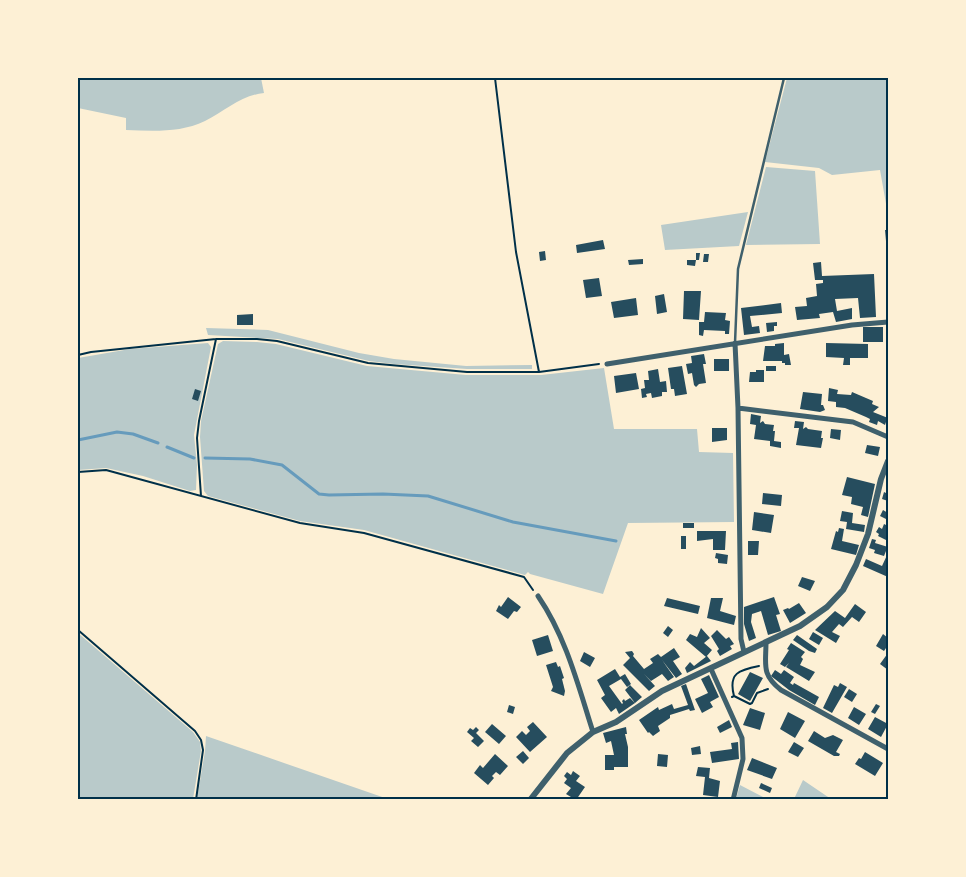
<svg xmlns="http://www.w3.org/2000/svg" width="966" height="877" font-family="Lato,sans-serif">
<style>
.green{fill:#b9caca}
.lines{fill:none;stroke-linecap:round;stroke-linejoin:round}
.stream{stroke:#669bbc;stroke-width:3}
.building{fill:#264d5e}
.path{stroke:#003049;stroke-width:2}
.service{stroke:#3f606c;stroke-width:2.5}
.minor{stroke:#3f606c;stroke-width:5}
.tertiary{stroke:#3f606c;stroke-width:6}
.neatline{fill:none;stroke:#003049;stroke-width:2}
</style>
<rect width="100%" height="100%" fill="#fdf0d5"/>
<path class="green" d="M 78,78 L 261,78 L 264,93 C 242,95 225,111 205,121 C 180,133 153,131 126,130 L 126,118 L 78,108 Z
M 787,78 L 888,78 L 888,215 L 880,170 L 832,175 L 819,168 L 765,162 Z
M 766,167 L 815,171 L 820,244 L 746,245 Z
M 748,212 L 739,246 L 665,250 L 661,225 Z
M 206,328 L 268,330 L 359,353 L 394,359 L 466,366 L 532,365 L 532,369 L 467,369 L 394,364 L 369,361 L 278,339 L 208,335 Z
M 223,341 L 257,342 L 276,344 L 367,366 L 466,375 L 541,375 L 604,368 L 614,429 L 697,429 L 699,452 L 733,453 L 734,522 L 628,523 L 603,594 L 530,574 L 528,572 L 525,575 L 364,530 L 300,521 L 208,496 L 204,491 L 200,437 L 201,421 L 218,344 Z
M 208,343 L 211,347 L 194,435 L 197,465 L 196,490 L 190,491 L 143,476 L 106,468 L 78,470 L 78,358 L 130,349 Z
M 78,633 L 193,732 L 200,742 L 201,751 L 193,799 L 78,799 Z
M 206,736 L 388,799 L 197,799 L 205,751 Z
M 803,780 L 831,799 L 794,799 Z
M 740,785 L 767,799 L 736,799 Z"/>
<g class="lines">
<path class="stream" d="M 78,440 L 117,432 L 133,434 L 158,443
M 167,447 L 194,458
M 205,458 L 250,459 L 282,465 L 319,494 L 329,495 L 383,494 L 428,496 L 513,522 L 616,541"/>
</g>
<path class="building" d="M 885,230 L 888,230 L 888,252 L 887,252 Z
M 603,240 L 605,249 L 577,253 L 576,245 Z
M 545,251 L 546,260 L 540,261 L 539,252 Z
M 696,253 L 700,253 L 699,260 L 696,260 L 695,266 L 687,265 L 687,260 L 696,260 Z
M 704,254 L 709,254 L 708,262 L 703,262 Z
M 643,259 L 643,264 L 629,265 L 628,260 Z
M 821,262 L 822,276 L 874,274 L 876,317 L 860,318 L 858,298 L 835,299 L 837,311 L 852,308 L 852,319 L 836,322 L 833,312 L 819,314 L 820,318 L 797,320 L 795,307 L 807,306 L 806,298 L 817,296 L 816,284 L 823,283 L 823,280 L 815,280 L 813,263 Z
M 599,278 L 602,296 L 586,298 L 583,280 Z
M 684,291 L 701,291 L 699,320 L 683,319 Z
M 664,294 L 667,312 L 657,314 L 655,296 Z
M 636,298 L 638,315 L 614,318 L 611,302 Z
M 781,303 L 782,313 L 750,316 L 752,327 L 759,326 L 760,333 L 744,335 L 741,308 Z
M 705,312 L 726,313 L 725,320 L 730,321 L 729,334 L 725,334 L 725,331 L 704,330 L 703,336 L 699,335 L 699,322 L 704,322 Z
M 253,314 L 253,325 L 237,325 L 237,315 Z
M 777,322 L 777,326 L 774,326 L 774,331 L 767,332 L 766,323 Z
M 863,327 L 883,327 L 883,342 L 863,342 Z
M 784,343 L 784,355 L 789,354 L 791,365 L 785,365 L 785,363 L 782,363 L 782,361 L 763,361 L 765,346 L 775,346 L 775,344 Z
M 826,343 L 868,344 L 868,358 L 850,358 L 850,365 L 843,365 L 844,358 L 826,357 Z
M 704,354 L 706,364 L 703,364 L 706,383 L 699,384 L 696,387 L 694,385 L 692,373 L 688,374 L 686,364 L 692,363 L 691,356 Z
M 714,359 L 729,359 L 729,371 L 714,371 Z
M 682,366 L 687,394 L 675,396 L 674,389 L 671,389 L 668,368 Z
M 766,366 L 776,366 L 776,371 L 766,371 Z
M 658,369 L 660,382 L 666,381 L 667,392 L 662,392 L 662,396 L 652,398 L 651,393 L 646,394 L 647,397 L 642,398 L 641,389 L 645,388 L 644,380 L 649,380 L 648,371 Z
M 756,370 L 764,370 L 764,382 L 749,382 L 750,372 L 756,372 Z
M 636,373 L 639,389 L 616,393 L 614,376 Z
M 829,388 L 838,390 L 837,394 L 851,395 L 852,392 L 873,401 L 872,404 L 879,407 L 873,412 L 888,418 L 888,423 L 886,422 L 885,425 L 878,421 L 877,425 L 869,422 L 870,419 L 866,417 L 845,408 L 836,407 L 836,402 L 828,401 Z
M 195,389 L 201,391 L 198,401 L 192,399 Z
M 803,392 L 822,394 L 821,405 L 823,405 L 825,410 L 820,412 L 800,409 Z
M 751,414 L 761,416 L 760,423 L 763,421 L 765,424 L 774,425 L 773,431 L 775,431 L 774,441 L 781,442 L 781,448 L 770,446 L 770,441 L 754,439 L 756,425 L 750,424 Z
M 795,421 L 804,422 L 803,429 L 806,427 L 808,429 L 822,431 L 821,438 L 823,438 L 821,448 L 796,445 L 799,428 L 794,428 Z
M 712,428 L 727,428 L 727,440 L 712,442 Z
M 831,429 L 841,430 L 840,440 L 830,438 Z
M 867,445 L 880,447 L 878,456 L 865,453 Z
M 847,477 L 875,484 L 868,517 L 861,515 L 863,507 L 851,504 L 852,497 L 842,495 Z
M 884,492 L 888,494 L 888,501 L 882,499 Z
M 763,493 L 782,495 L 781,506 L 762,504 Z
M 883,510 L 888,513 L 888,520 L 880,516 Z
M 842,511 L 853,513 L 852,523 L 865,525 L 864,532 L 846,529 L 847,522 L 840,521 Z
M 754,512 L 774,515 L 771,533 L 752,530 Z
M 683,523 L 694,523 L 694,528 L 683,528 Z
M 884,524 L 888,526 L 888,541 L 878,536 L 879,534 L 876,532 L 879,527 L 882,529 Z
M 839,528 L 844,529 L 842,541 L 859,545 L 856,555 L 831,549 L 836,531 L 838,532 Z
M 697,531 L 726,531 L 725,550 L 713,550 L 713,539 L 697,541 Z
M 681,536 L 686,536 L 686,549 L 681,549 Z
M 872,539 L 876,540 L 875,543 L 888,547 L 888,552 L 886,551 L 884,556 L 874,553 L 875,550 L 869,548 Z
M 748,541 L 759,541 L 758,555 L 748,555 Z
M 716,553 L 728,555 L 727,564 L 718,563 L 718,559 L 715,558 Z
M 888,553 L 888,577 L 863,566 L 866,559 L 882,566 Z
M 802,577 L 815,581 L 810,591 L 798,586 Z
M 508,597 L 521,607 L 517,612 L 514,611 L 508,619 L 496,611 L 499,605 L 501,607 Z
M 774,597 L 780,614 L 776,615 L 781,631 L 768,635 L 761,611 L 752,614 L 751,622 L 756,638 L 749,641 L 744,624 L 744,607 Z
M 667,598 L 700,606 L 698,614 L 664,606 Z
M 711,598 L 723,598 L 720,611 L 736,616 L 734,625 L 707,618 Z
M 799,603 L 806,613 L 790,623 L 783,610 L 788,608 L 789,609 Z
M 855,604 L 866,612 L 859,622 L 852,617 L 843,627 L 839,624 L 832,632 L 840,636 L 836,643 L 815,630 L 835,611 L 845,618 Z
M 668,626 L 673,630 L 668,637 L 663,633 Z
M 701,628 L 710,638 L 704,643 L 712,650 L 706,657 L 686,640 L 690,634 L 697,637 Z
M 717,630 L 726,639 L 729,637 L 734,644 L 730,646 L 732,649 L 720,656 L 717,651 L 719,649 L 711,636 Z
M 813,632 L 823,638 L 819,645 L 809,639 Z
M 883,634 L 888,638 L 888,645 L 884,651 L 876,646 Z
M 548,635 L 553,651 L 537,656 L 532,640 Z
M 797,635 L 817,649 L 815,653 L 809,651 L 793,640 Z
M 791,643 L 805,652 L 801,657 L 803,659 L 800,665 L 815,672 L 809,681 L 786,667 L 789,663 L 785,667 L 780,664 L 789,650 L 787,649 Z
M 674,648 L 680,657 L 673,661 L 682,674 L 676,678 L 662,660 L 674,677 L 668,681 L 662,674 L 651,681 L 644,674 L 655,686 L 649,691 L 623,665 L 630,658 L 625,652 L 632,651 L 634,654 L 633,656 L 644,669 L 653,663 L 650,659 L 658,654 L 661,657 Z
M 584,652 L 595,658 L 590,667 L 580,661 Z
M 888,653 L 888,670 L 880,664 Z
M 707,656 L 711,661 L 687,673 L 685,668 L 690,662 L 694,666 Z
M 556,662 L 558,667 L 560,666 L 564,678 L 562,679 L 565,691 L 564,696 L 551,691 L 553,687 L 546,665 Z
M 615,669 L 620,677 L 625,674 L 631,684 L 627,687 L 621,679 L 609,686 L 622,704 L 623,703 L 622,701 L 624,699 L 625,701 L 630,698 L 635,703 L 619,714 L 616,708 L 611,712 L 601,698 L 605,695 L 597,680 Z
M 775,670 L 781,674 L 784,670 L 794,677 L 790,683 L 793,685 L 794,683 L 819,697 L 815,705 L 789,690 L 771,676 Z
M 750,672 L 763,678 L 750,701 L 738,694 Z
M 709,675 L 719,697 L 710,702 L 713,707 L 702,713 L 695,699 L 708,693 L 701,679 Z
M 840,683 L 847,687 L 832,713 L 823,708 L 834,685 L 838,687 Z
M 686,684 L 695,710 L 690,711 L 689,709 L 670,715 L 670,718 L 658,726 L 660,731 L 653,736 L 649,732 L 648,733 L 639,720 L 658,707 L 659,710 L 672,704 L 674,709 L 688,705 L 681,686 Z
M 630,685 L 642,697 L 635,703 L 625,690 Z
M 849,689 L 857,694 L 852,702 L 844,697 Z
M 876,704 L 880,706 L 875,714 L 871,712 Z
M 509,705 L 515,707 L 513,714 L 507,712 Z
M 854,707 L 866,714 L 859,725 L 848,718 Z
M 750,708 L 765,713 L 760,730 L 743,725 Z
M 788,712 L 805,721 L 795,738 L 780,729 Z
M 875,717 L 888,724 L 881,737 L 868,729 Z
M 729,720 L 732,727 L 720,733 L 717,727 Z
M 533,722 L 547,737 L 530,752 L 516,737 L 522,731 L 526,735 L 530,731 L 527,727 Z
M 492,724 L 506,736 L 499,744 L 485,732 Z
M 476,727 L 479,730 L 476,733 L 484,741 L 478,747 L 471,741 L 474,738 L 467,732 L 470,728 L 473,730 Z
M 626,727 L 627,734 L 625,734 L 628,747 L 628,767 L 614,767 L 614,770 L 605,770 L 605,755 L 614,755 L 611,741 L 606,743 L 603,733 Z
M 814,731 L 825,738 L 833,735 L 843,740 L 836,752 L 840,754 L 839,756 L 834,756 L 808,741 Z
M 738,742 L 739,759 L 712,763 L 710,752 L 732,749 L 731,743 Z
M 794,742 L 804,748 L 798,757 L 788,752 Z
M 700,746 L 701,754 L 692,755 L 691,748 Z
M 523,751 L 529,758 L 523,764 L 516,757 Z
M 865,752 L 883,763 L 875,776 L 855,764 L 859,758 L 861,759 Z
M 495,754 L 508,766 L 500,775 L 496,772 L 492,776 L 494,778 L 488,785 L 474,773 L 480,765 L 483,768 Z
M 658,754 L 668,755 L 667,767 L 657,766 Z
M 752,758 L 777,768 L 772,779 L 747,770 Z
M 698,767 L 710,768 L 709,778 L 720,781 L 718,797 L 703,795 L 705,777 L 696,776 Z
M 573,771 L 580,776 L 576,781 L 585,787 L 576,800 L 566,794 L 571,788 L 564,783 L 567,779 L 564,776 L 567,772 L 571,775 Z
M 761,783 L 772,788 L 770,793 L 759,788 Z"/>
<g class="lines">
<path class="path" d="M 495,78 L 516,252 L 539,372
M 78,355 L 91,352 L 216,339 L 257,339 L 277,341 L 368,363 L 467,372 L 539,372 L 599,364
M 78,472 L 106,470 L 300,523 L 364,533 L 524,577 L 533,590
M 201,496 L 197,438 L 199,421 L 216,339
M 78,630 L 195,731 L 201,740 L 203,750 L 196,800
M 734,696 L 750,704 L 752,703 L 757,693 L 768,689
M 732,697 L 734,696 C 728,673 739,670 759,666"/>
<path class="service" d="M 735,343 L 738,269 L 784,78"/>
<path class="minor" d="M 735,343 L 738,408 L 741,639 L 744,652
M 607,364 L 852,325 L 888,322
M 738,408 L 853,422 L 888,437
M 538,596 C 566,637 578,685 593,732
M 766,642 C 766,665 761,674 781,690 L 888,749
M 711,669 L 742,738 L 743,759 L 733,800"/>
<path class="tertiary" d="M 530,800 L 567,753 L 593,732 L 616,722 L 662,691 L 800,626 L 827,607 L 843,590 L 856,565 L 868,534 L 881,479 L 888,461"/>
</g>
<rect width="966" height="877" fill="none" stroke="#fdf0d5" stroke-width="158"/>
<rect x="79" y="79" width="808" height="719" class="neatline"/>
</svg>
